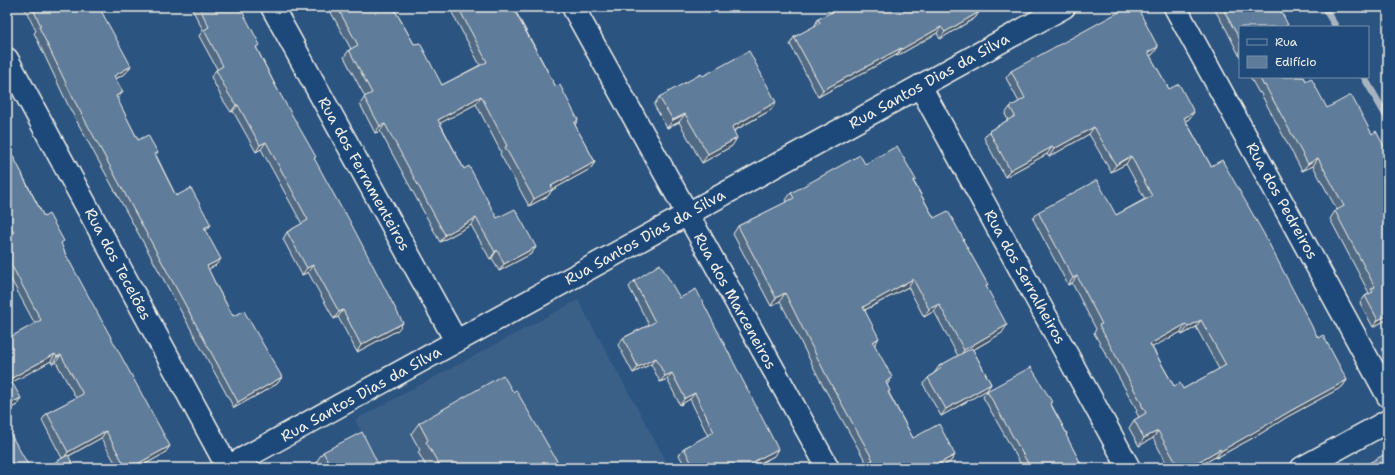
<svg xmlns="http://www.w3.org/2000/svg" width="1395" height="475" font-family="'Shantell Sans',sans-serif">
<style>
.built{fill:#3b6088}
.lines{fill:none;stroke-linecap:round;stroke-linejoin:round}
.stream{stroke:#a7b4c0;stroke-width:7}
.minor-casing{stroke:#f4f1e8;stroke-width:25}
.minor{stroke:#1f4a7a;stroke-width:22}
.wall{fill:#516a84;stroke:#f4f1e8;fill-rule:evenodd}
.shaded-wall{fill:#42566c;stroke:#f4f1e8}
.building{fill:#5e7b9a;stroke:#f4f1e8;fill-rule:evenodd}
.labels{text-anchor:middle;stroke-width:3;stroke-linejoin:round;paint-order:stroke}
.street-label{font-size:15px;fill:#f4f1e8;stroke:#1f4a7a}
</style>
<rect width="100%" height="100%" fill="#2c5481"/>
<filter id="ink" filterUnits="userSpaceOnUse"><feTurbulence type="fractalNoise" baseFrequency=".025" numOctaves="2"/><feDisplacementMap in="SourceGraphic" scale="8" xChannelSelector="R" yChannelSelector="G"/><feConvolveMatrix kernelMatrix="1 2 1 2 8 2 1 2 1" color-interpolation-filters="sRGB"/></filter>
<g filter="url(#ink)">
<path class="built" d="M 578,300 L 670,468 L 381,468 L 355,420 Z"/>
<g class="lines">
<path class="stream" d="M 1324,7 L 1336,27
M 1364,77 L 1388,119"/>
<defs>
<path id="minor" d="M 272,7 L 456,341
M 573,7 L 828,468
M 1175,7 L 1388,396
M 7,59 L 228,468
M 920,86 L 1129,468
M 226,468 L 1064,7
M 1302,468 L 1388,421"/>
</defs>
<use href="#minor" class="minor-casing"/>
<use href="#minor" class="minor"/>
</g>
<path class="wall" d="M 24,7 L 99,7 L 126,73 L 116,79 L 118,98 L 117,99 L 138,140 L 156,155 L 176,196 L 206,231 L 216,265 L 208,269 L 216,285 L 233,316 L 282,377 L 277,384 L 234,408 L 69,107 L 34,33 L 36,31 Z
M 191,7 L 240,7 L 257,49 L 275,85 L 314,159 L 398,330 L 357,352 L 338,317 L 334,319 L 308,272 L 302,275 L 283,239 L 287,232 L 302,224 L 261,149 L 256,152 L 233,111 L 231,112 L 223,100 L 211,77 L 216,70 L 217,69 L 199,36 L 203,30 Z
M 328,7 L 393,7 L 414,44 L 442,85 L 480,65 L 449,7 L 517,7 L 515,10 L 556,87 L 578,120 L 575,125 L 595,162 L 590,169 L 552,190 L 548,196 L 529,206 L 500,154 L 501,152 L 476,104 L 440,123 L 464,169 L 497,218 L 536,247 L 531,254 L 499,271 L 492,258 L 490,259 L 471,225 L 440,242 L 380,131 L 375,133 L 360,104 L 365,97 L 344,57 L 349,50 L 351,49 Z
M 883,7 L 985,7 L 979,11 L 979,12 L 975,18 L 940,39 L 937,33 L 897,56 L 896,55 L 818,97 L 790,44 L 794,37 L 814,27 L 818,19 L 876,11 Z
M 1213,7 L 1279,7 L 1240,27 L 1240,57 L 1226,29 Z
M 1153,54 L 1150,56 L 1169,89 L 1194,112 L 1189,119 L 1186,121 L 1211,166 L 1318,338 L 1347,380 L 1342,387 L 1287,417 L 1260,434 L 1216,458 L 1215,457 L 1196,468 L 1169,468 L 1153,438 L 1139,446 L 1129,428 L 1134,420 L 1139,417 L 1136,412 L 1137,410 L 1094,333 L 1096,329 L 1072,283 L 1068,285 L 1033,219 L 1038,212 L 1116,215 L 1145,199 L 1126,164 L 1111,172 L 1089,134 L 1049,157 L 1047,154 L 1005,177 L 984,138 L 989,131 L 1008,120 L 1005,114 L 1010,107 L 1019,102 L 1006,78 L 1011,71 ZM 1196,327 L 1219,369 L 1183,389 L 1174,386 L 1152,347 L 1181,332 L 1182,335 Z
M 703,76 L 771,110 L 734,131 L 732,146 L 702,163 L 679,122 L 667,128 L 654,105 L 659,97 Z
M 1250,77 L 1304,77 L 1306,81 L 1327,108 L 1372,134 L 1388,154 L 1388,319 L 1373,327 L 1360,303 L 1365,296 L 1367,295 L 1369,293 L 1330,219 L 1335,211 L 1337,210 L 1313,166 L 1302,171 L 1260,92 L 1259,93 Z
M 7,145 L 44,217 L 61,245 L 165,453 L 138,468 L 118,468 L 101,438 L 69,456 L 62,458 L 42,420 L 47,413 L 76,398 L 56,362 L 52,364 L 51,361 L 12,382 L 17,405 L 7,410 L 7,339 L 35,324 L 7,272 Z
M 865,164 L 914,182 L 934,218 L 964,240 L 963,241 L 988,285 L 986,287 L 1002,333 L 973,350 L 991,384 L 987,390 L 941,416 L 923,384 L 928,378 L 935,372 L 939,366 L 958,356 L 934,311 L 924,317 L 908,287 L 865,310 L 874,345 L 887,385 L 889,393 L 913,438 L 955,455 L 950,462 L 939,468 L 864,468 L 867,464 L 822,384 L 780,301 L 771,306 L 733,234 L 738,226 L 787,202 L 786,200 L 791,193 Z
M 634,281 L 680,298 L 774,456 L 757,465 L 759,468 L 686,468 L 679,455 L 684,448 L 708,436 L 690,399 L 680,405 L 667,379 L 660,382 L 651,364 L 633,373 L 618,345 L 623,338 L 649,325 L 629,287 Z
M 987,391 L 1051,404 L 1067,434 L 1066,436 L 1083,468 L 1023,468 L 983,397 Z
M 513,392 L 561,468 L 427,468 L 418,452 L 420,450 L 411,434 L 419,423 Z
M 323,452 L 380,468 L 319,466 L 317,461 Z"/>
<path class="shaded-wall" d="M 978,7 L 985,7 L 973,14 Z
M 979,12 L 975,18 L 940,39 L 945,32 Z
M 941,27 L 937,33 L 897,56 L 902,49 Z
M 1158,47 L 1153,54 L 1143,60 L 1148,52 Z
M 901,48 L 896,55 L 818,97 L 823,90 Z
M 131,66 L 126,73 L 110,82 L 114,76 Z
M 123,92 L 118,98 L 111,103 L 116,96 Z
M 481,96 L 476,104 L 433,127 L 438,120 Z
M 776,102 L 771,110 L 726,135 L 732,127 Z
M 236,105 L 238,105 L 233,111 L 231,112 Z
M 1194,112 L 1189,119 L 1178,125 L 1184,118 Z
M 685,114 L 679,122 L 667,128 L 673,120 Z
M 385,124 L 380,131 L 375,133 L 380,126 Z
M 1094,127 L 1089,134 L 1049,157 L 1054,149 Z
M 737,138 L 732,146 L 702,163 L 708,154 Z
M 266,142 L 261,149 L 256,152 L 260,145 Z
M 1052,147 L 1047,154 L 1005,177 L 1010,170 Z
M 1131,156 L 1126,164 L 1111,172 L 1116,165 Z
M 1318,158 L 1313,166 L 1302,171 L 1308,164 Z
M 595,162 L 590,169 L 552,190 L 548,196 L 529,206 L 534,199 L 551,186 Z
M 476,218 L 471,225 L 440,242 L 445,235 Z
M 211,225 L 206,231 L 204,228 Z
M 536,247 L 531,254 L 499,271 L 504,264 Z
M 497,250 L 492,258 L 490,259 L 495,252 Z
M 221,259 L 216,265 L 202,273 L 207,266 Z
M 313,265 L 308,272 L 302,275 L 307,268 Z
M 1077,276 L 1072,283 L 1068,285 L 1073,278 Z
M 913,279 L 908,287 L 857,314 L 863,307 Z
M 785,293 L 780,301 L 771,306 L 776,298 Z
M 939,304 L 934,311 L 924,317 L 929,309 Z
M 343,310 L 338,317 L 334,319 L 339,312 Z
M 1388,315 L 1388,319 L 1373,327 L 1378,320 Z
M 1201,320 L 1196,327 L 1182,335 L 1188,327 Z
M 403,323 L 398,330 L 357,352 L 361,345 Z
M 1186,324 L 1181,332 L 1145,351 L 1150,344 Z
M 1007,325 L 1002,333 L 959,358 L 964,350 Z
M 879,338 L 874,346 L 873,342 Z
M 55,354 L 51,361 L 7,385 L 10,379 Z
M 61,355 L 56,362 L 52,364 L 57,357 Z
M 656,358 L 651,364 L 633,373 L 638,367 Z
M 672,373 L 667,379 L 660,382 L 665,376 Z
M 282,377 L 277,384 L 234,408 L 238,402 Z
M 892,377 L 887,385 L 886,382 Z
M 1347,380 L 1342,387 L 1287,417 L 1260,434 L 1216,458 L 1221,451 L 1292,410 Z
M 991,384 L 987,390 L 941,416 L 946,409 Z
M 695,393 L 690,399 L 680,405 L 685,398 Z
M 21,398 L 17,405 L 7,410 L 7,405 Z
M 106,431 L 101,438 L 63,459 L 68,452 Z
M 1158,431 L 1153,438 L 1139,446 L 1144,438 Z
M 170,446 L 165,453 L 138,468 L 130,468 Z
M 778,449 L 774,456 L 750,468 L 755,461 Z
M 1220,449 L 1215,457 L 1196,468 L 1188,468 Z
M 955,455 L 950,462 L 939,468 L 931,468 Z"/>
<path class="building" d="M 32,7 L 99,7 L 131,66 L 114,76 L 123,92 L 116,96 L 138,140 L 148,135 L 158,153 L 155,154 L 176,196 L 191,188 L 211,225 L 204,228 L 221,259 L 207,266 L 216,285 L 233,316 L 244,311 L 282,377 L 238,402 L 74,100 L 39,27 L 41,26 Z
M 199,7 L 240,7 L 260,45 L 256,47 L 275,85 L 316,157 L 314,158 L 344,213 L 345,212 L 403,323 L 361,345 L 343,310 L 339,312 L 313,265 L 307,268 L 287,232 L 308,220 L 266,142 L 260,145 L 238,105 L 236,105 L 228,93 L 216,70 L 223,66 L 204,30 L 209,27 Z
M 337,7 L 393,7 L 414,44 L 420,43 L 442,85 L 487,62 L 458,7 L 514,7 L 513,8 L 556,87 L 560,85 L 578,120 L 574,123 L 595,162 L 551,186 L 553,189 L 534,199 L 505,147 L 507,146 L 481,96 L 438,120 L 464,169 L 469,166 L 497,218 L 515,209 L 536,247 L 504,264 L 497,250 L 495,252 L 476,218 L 445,235 L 385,124 L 380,126 L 364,97 L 372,93 L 349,50 L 358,45 Z
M 842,7 L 874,7 L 876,11 L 883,7 L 978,7 L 977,7 L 979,12 L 945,32 L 941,27 L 902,49 L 901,48 L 823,90 L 794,37 L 820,23 L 818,19 Z
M 1128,7 L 1137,7 L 1158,47 L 1148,52 L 1169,89 L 1179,84 L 1194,112 L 1184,118 L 1211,166 L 1222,160 L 1264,234 L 1318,338 L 1323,335 L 1347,380 L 1292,410 L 1265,426 L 1221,451 L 1220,449 L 1188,468 L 1179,468 L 1158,431 L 1144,438 L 1134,420 L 1146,413 L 1141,404 L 1142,404 L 1099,325 L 1102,324 L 1077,276 L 1073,278 L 1038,212 L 1097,180 L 1116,215 L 1152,196 L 1131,156 L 1116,165 L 1094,127 L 1054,149 L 1052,147 L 1010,170 L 989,131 L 1015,116 L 1010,107 L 1025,98 L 1011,71 ZM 1201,320 L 1226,365 L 1183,389 L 1180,383 L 1174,386 L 1150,344 L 1186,324 L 1188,327 Z
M 1222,7 L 1279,7 L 1288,25 L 1284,27 L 1240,27 L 1240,40 Z
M 749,51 L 776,102 L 732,127 L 737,138 L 708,154 L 685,114 L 673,120 L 659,97 L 701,74 L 703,76 Z
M 1259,77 L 1304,77 L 1306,81 L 1311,78 L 1327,108 L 1351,95 L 1372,134 L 1376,131 L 1388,154 L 1388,315 L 1378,320 L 1365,296 L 1373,292 L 1371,289 L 1375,287 L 1335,211 L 1344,206 L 1318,158 L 1308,164 L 1265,85 L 1264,86 Z
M 7,145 L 23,175 L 22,175 L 44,217 L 49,214 L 64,241 L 61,243 L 65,253 L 170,446 L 130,468 L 126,468 L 106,431 L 68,452 L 47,413 L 83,394 L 61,355 L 57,357 L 55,354 L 10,379 L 21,398 L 7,405 L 7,339 L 41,320 L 7,257 L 7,237 L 14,233 L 7,221 Z
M 897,146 L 916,180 L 913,181 L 934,218 L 948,211 L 964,240 L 963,240 L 988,285 L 986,286 L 1007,325 L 964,350 L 939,304 L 929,309 L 913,279 L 863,307 L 879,338 L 873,342 L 892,377 L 886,382 L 890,391 L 888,392 L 913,438 L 939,424 L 955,455 L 931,468 L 870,468 L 867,463 L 873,460 L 827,377 L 785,293 L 776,298 L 738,226 L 794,198 L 791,193 L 860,155 L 865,164 Z
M 660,264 L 680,298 L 696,289 L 778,449 L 755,461 L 759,468 L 713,468 L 712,466 L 709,468 L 694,468 L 684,448 L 714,432 L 695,393 L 685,398 L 672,373 L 665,376 L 656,358 L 638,367 L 623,338 L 655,322 L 634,281 Z
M 972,348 L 991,384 L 946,409 L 928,378 L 941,368 L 939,366 Z
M 1031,367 L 1052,402 L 1050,403 L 1067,434 L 1066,435 L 1083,468 L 1024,468 L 1029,465 L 987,391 Z
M 503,375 L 513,392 L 516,390 L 561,468 L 441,468 L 426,442 L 428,440 L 419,423 Z
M 7,428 L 30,468 L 7,468 Z
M 362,432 L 380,468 L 316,468 L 328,461 L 323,452 Z
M 1385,454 L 1388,460 L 1388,468 L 1360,468 Z
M 68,455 L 75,468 L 45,468 Z"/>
</g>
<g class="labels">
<g class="street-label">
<text transform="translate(929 81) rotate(-29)" y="5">Rua Santos Dias da Silva</text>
<text transform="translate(364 174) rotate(61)" y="5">Rua dos Ferramenteiros</text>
<text transform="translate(1282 201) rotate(61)" y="5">Rua dos Pedreiros</text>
<text transform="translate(645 237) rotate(-29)" y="5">Rua Santos Dias da Silva</text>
<text transform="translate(118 264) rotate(62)" y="5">Rua dos Tecelões</text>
<text transform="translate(1025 277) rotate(61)" y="5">Rua dos Serralheiros</text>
<text transform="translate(735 301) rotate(61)" y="5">Rua dos Marceneiros</text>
<text transform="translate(361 394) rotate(-29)" y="5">Rua Santos Dias da Silva</text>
</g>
</g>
<rect width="1395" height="475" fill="none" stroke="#1f4a7a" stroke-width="24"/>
<rect x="12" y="12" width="1371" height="451" fill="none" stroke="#f4f1e8" stroke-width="1.5" filter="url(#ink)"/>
<rect x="1239" y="26" width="130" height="52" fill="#1f4a7a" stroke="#748da6"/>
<rect x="1247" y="39" width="20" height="6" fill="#1f4a7a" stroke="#748da6"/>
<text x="1275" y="46" font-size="12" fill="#f4f1e8">Rua</text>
<rect x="1247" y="56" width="20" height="12" fill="#5e7b9a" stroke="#748da6"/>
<text x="1275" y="66" font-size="12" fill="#f4f1e8">Edifício</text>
</svg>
